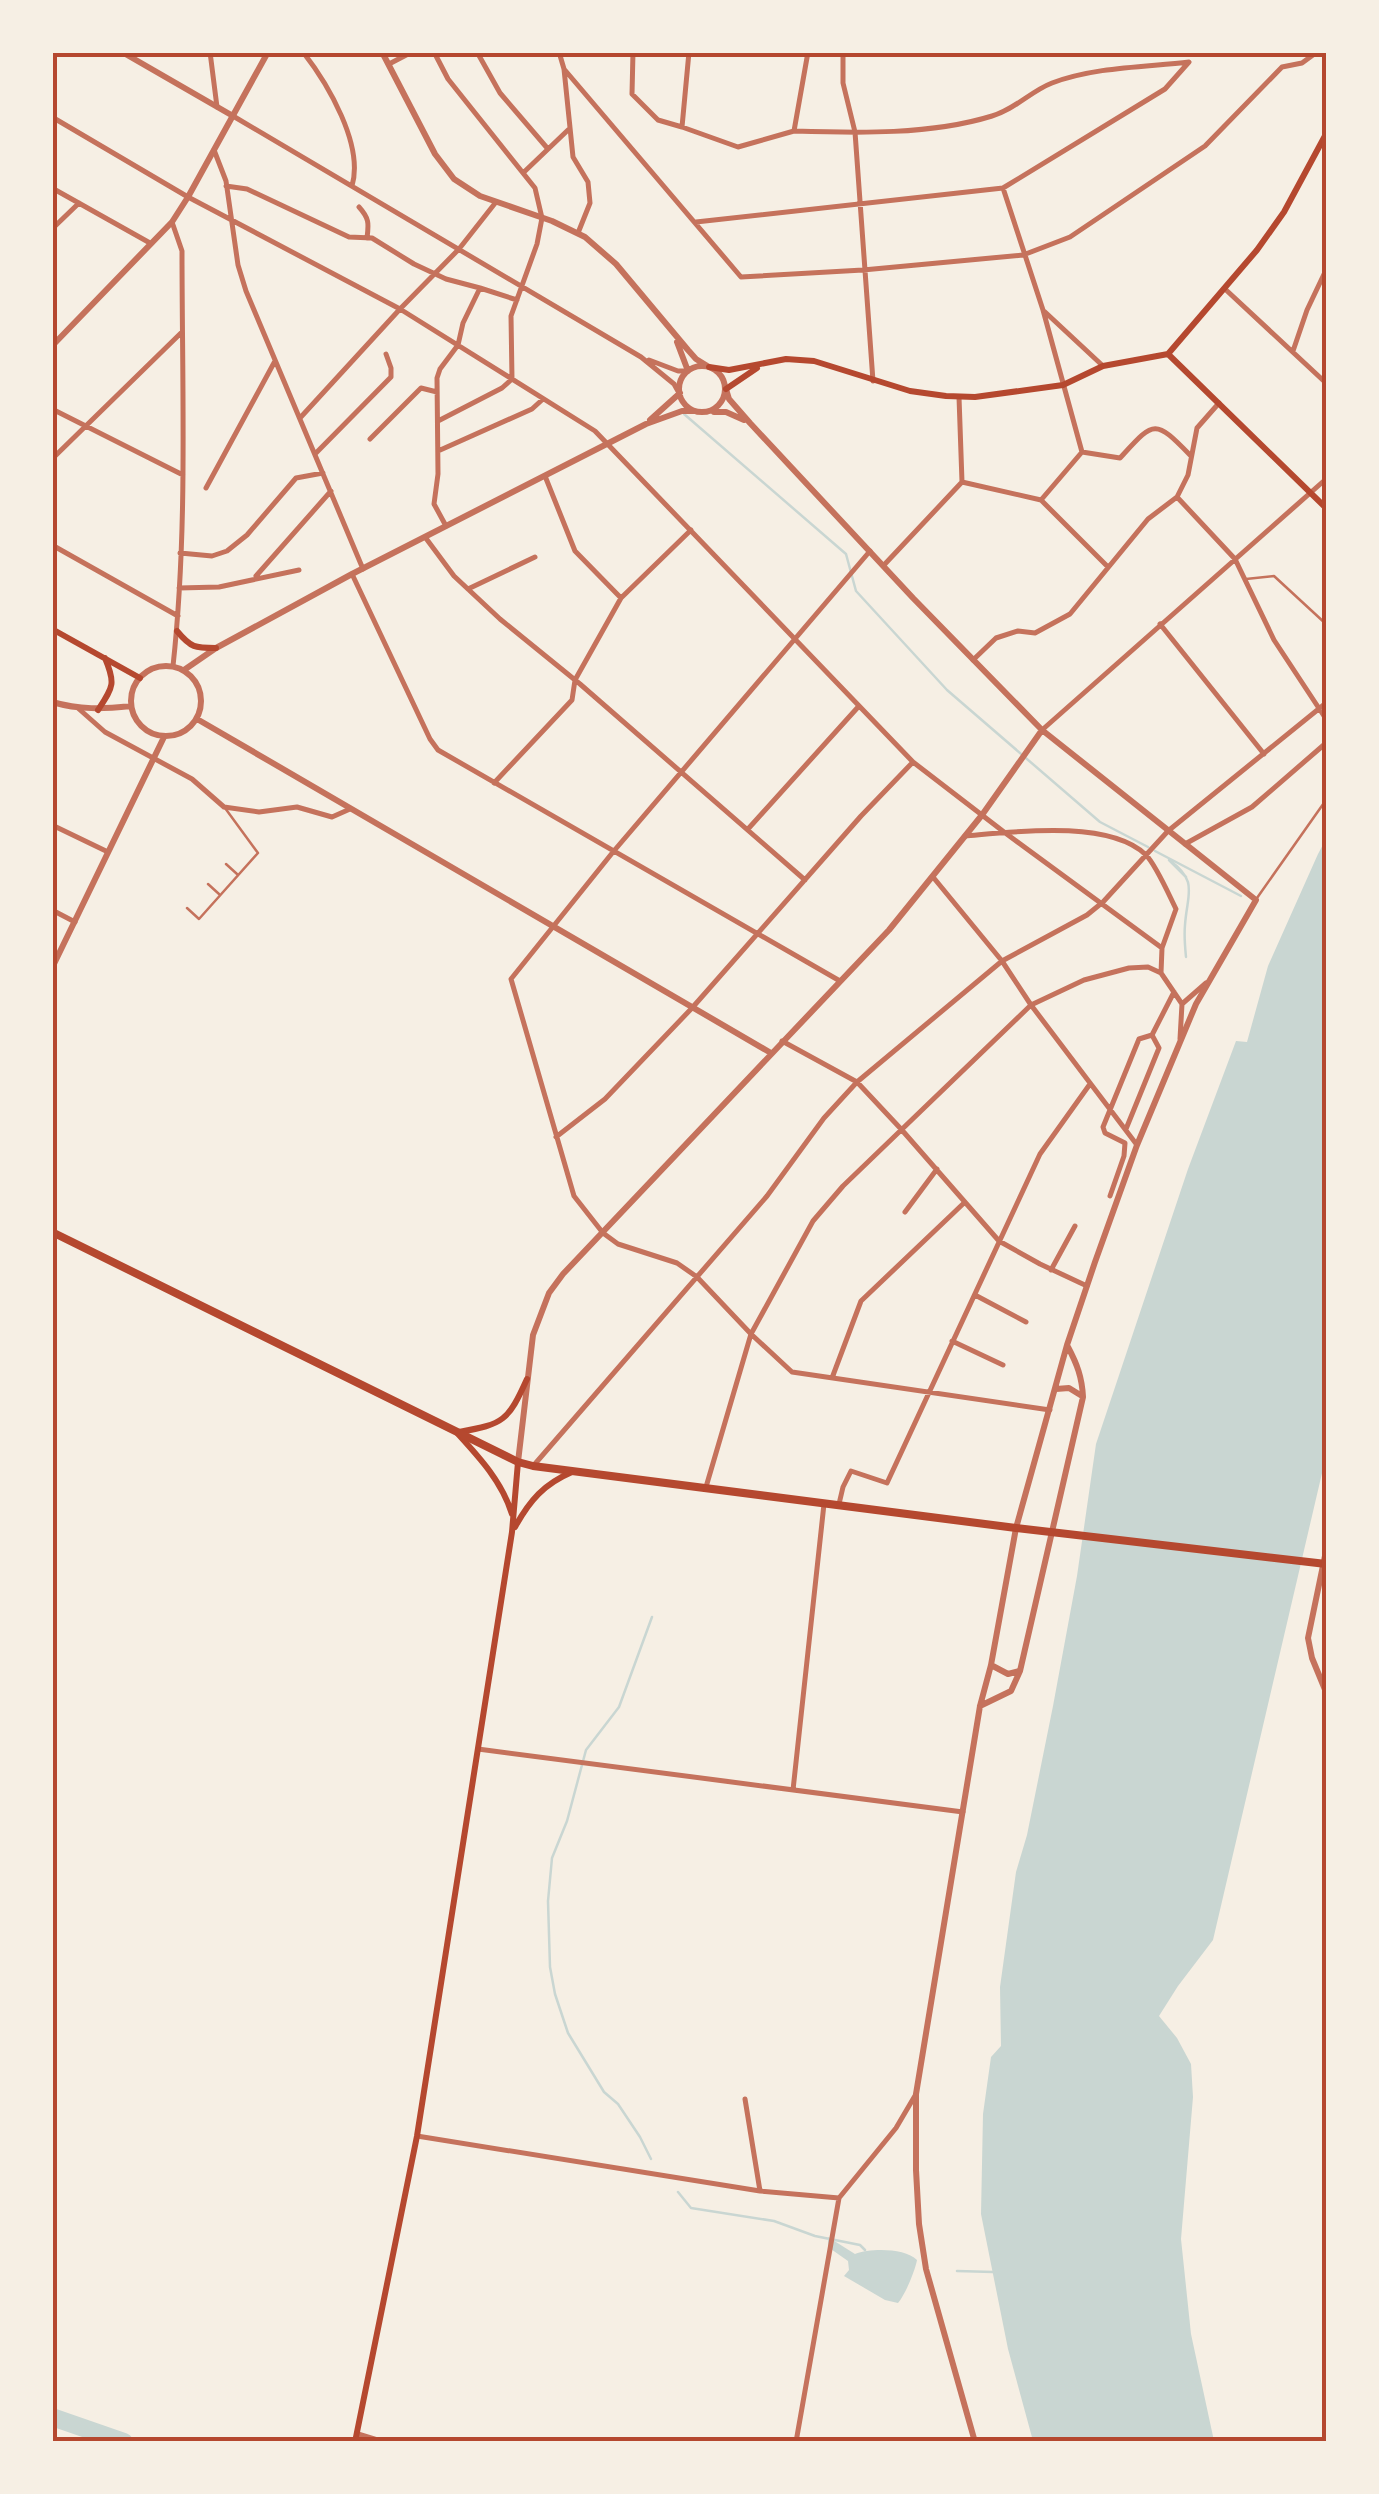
<svg xmlns="http://www.w3.org/2000/svg" width="1379" height="2494" font-family="Overpass,sans-serif">
<style>
.water{fill:#c9d6d2}
.lines{fill:none;stroke-linecap:round;stroke-linejoin:round}
.stream{stroke:#c9d6d2;stroke-width:2.5}
.river{stroke:#c9d6d2;stroke-width:18}
.service{stroke:#c5725c;stroke-width:2.5}
.minor{stroke:#c5725c;stroke-width:5}
.tertiary{stroke:#c5725c;stroke-width:6}
.secondary{stroke:#b5482f;stroke-width:6}
.primary{stroke:#b5482f;stroke-width:8}
.neatline{fill:none;stroke:#b5482f;stroke-width:4}
</style>
<rect width="100%" height="100%" fill="#f6efe4"/>
<path class="water" d="M 1326,839 L 1326,1456 L 1213,1940 L 1178,1986 L 1159,2016 L 1177,2038 L 1191,2064 L 1193,2097 L 1181,2239 L 1191,2334 L 1214,2441 L 1033,2441 L 1008,2349 L 981,2214 L 983,2114 L 991,2057 L 1001,2046 L 1000,1987 L 1016,1872 L 1027,1835 L 1053,1706 L 1077,1576 L 1096,1444 L 1188,1169 L 1236,1041 L 1247,1042 L 1268,966 L 1318,854 Z
M 828,2237 L 855,2254 C 871,2248 905,2248 917,2260 C 915,2271 905,2295 898,2303 L 885,2300 L 844,2276 L 849,2270 L 848,2261 L 828,2247 Z"/>
<g class="lines">
<path class="stream" d="M 684,414 L 846,554 L 856,591 L 947,690 L 1100,822 L 1148,847
M 1155,851 L 1241,896
M 1186,957 C 1185,947 1184,935 1185,925 C 1187,894 1199,881 1169,860 L 1186,877
M 651,2159 L 640,2137 L 618,2104 L 604,2092 L 568,2033 L 555,1994 L 550,1967 L 548,1901 L 552,1858 L 567,1821 L 586,1750 L 619,1707 L 652,1617
M 678,2192 L 691,2208 L 774,2221 L 815,2236 L 860,2245 L 865,2250
M 957,2271 L 993,2272"/>
<path class="river" d="M 52,2417 L 124,2442"/>
<path class="service" d="M 1246,579 L 1274,576 L 1326,624
M 226,864 L 237,874
M 208,884 L 219,894
M 1257,898 L 1326,800
M 187,908 L 199,919 L 258,853 L 225,808"/>
<path class="minor" d="M 210,52 L 217,107
M 303,52 C 328,84 364,145 352,186
M 434,52 L 448,79 L 535,188 L 542,218 L 537,244 L 511,316 L 512,379 L 502,388 L 438,421
M 477,52 L 500,93 L 548,149
M 559,52 L 564,69 L 573,157 L 588,182 L 590,203 L 578,233
M 633,52 L 632,94 L 658,120 L 682,127 L 689,52
M 843,52 L 843,83 L 855,132 L 873,381
M 389,64 L 412,52
M 564,69 L 741,277 L 863,270 L 1023,255 L 1070,237 L 1205,146 L 1282,67 L 1302,63 L 1317,52
M 233,116 L 641,357 L 674,384 L 679,393
M 52,117 L 188,197 L 400,309 L 595,431 L 913,762 L 1004,832 L 1162,948
M 682,127 L 738,147 L 794,131 L 808,52
M 214,150 L 226,181 L 238,265 L 246,291 L 363,569
M 523,173 L 568,130
M 226,186 L 247,189 L 349,237 L 372,238 L 414,264 L 446,279 L 480,288
M 52,188 L 150,243
M 1003,188 L 1043,310 L 1082,452 L 1041,500
M 359,207 C 369,218 369,223 367,238
M 172,222 L 182,251 C 182,389 188,529 173,666
M 696,222 L 1003,188 L 1165,89 L 1189,62 C 1145,67 1094,67 1052,83 C 1031,91 1014,110 992,116 C 931,135 857,133 794,131
M 52,229 L 79,203
M 1225,289 L 1326,383
M 1045,312 L 1103,366
M 1293,351 L 1307,310 L 1326,270
M 649,360 L 678,371 L 688,371
M 959,397 L 962,482 L 1041,500 L 1108,567
M 52,409 L 183,475
M 300,418 L 400,309 L 459,249 L 496,202
M 370,439 L 421,388 L 437,392
M 438,451 L 532,409 L 543,399
M 1082,452 L 1120,458 C 1154,421 1154,418 1190,455
M 315,454 L 391,377 L 391,368 L 386,354
M 52,459 L 182,332
M 545,476 L 575,551 L 621,598
M 206,488 L 275,361
M 1177,497 L 1235,559 L 1274,640 L 1326,719
M 446,526 L 434,504 L 438,474 L 437,378 L 440,369 L 458,345 L 463,323 L 480,288 L 517,300
M 425,537 L 454,576 L 500,619 L 580,684 L 805,880
M 52,545 L 178,616
M 870,551 L 613,852 L 511,979 L 574,1196 L 603,1233 L 618,1244 L 677,1263 L 697,1277 L 751,1334 L 792,1372 L 1050,1410
M 180,553 L 212,556 L 227,551 L 247,535 L 296,478 L 323,473
M 884,565 L 962,482
M 352,574 L 430,739 L 438,750 L 840,981
M 256,576 L 331,491
M 179,588 L 219,587 L 299,570
M 468,589 L 535,557
M 1160,624 L 1264,754
M 973,660 L 996,638 L 1018,631 L 1035,633 L 1070,614 L 1148,519 L 1177,497 L 1188,475 L 1197,428 L 1219,403
M 79,709 L 105,732 L 192,779 L 224,807 L 259,812 L 297,807 L 332,817 L 350,809
M 1042,730 L 1326,479
M 494,783 L 572,700 L 575,680 L 621,598 L 691,530
M 52,825 L 108,852
M 748,829 L 859,706
M 965,836 C 1012,832 1109,819 1146,855 C 1156,865 1169,895 1176,909 L 1162,948 L 1161,973 L 1182,1004 L 1180,1039
M 1185,844 L 1252,807 L 1326,743
M 933,877 L 1002,961 L 1031,1005 L 1137,1145
M 52,910 L 75,922
M 1182,1004 L 1206,983
M 782,1041 L 857,1082 L 901,1129 L 999,1241 L 1040,1264 L 1087,1286
M 1126,1129 L 1159,1048 L 1152,1035
M 556,1137 L 605,1099 L 692,1008 L 861,816 L 913,762
M 1110,1196 L 1124,1156 L 1125,1143 L 1105,1133 L 1103,1127 L 1139,1039 L 1152,1035 L 1174,992
M 905,1212 L 937,1169
M 1051,1270 L 1075,1226
M 975,1295 L 1026,1322
M 952,1341 L 1003,1365
M 832,1378 L 861,1301 L 965,1202
M 534,1465 L 767,1196 L 824,1118 L 857,1082 L 1002,961 L 1087,915 L 1103,902 L 1168,831 L 1326,703
M 706,1487 L 751,1334 L 813,1221 L 843,1186 L 1031,1005 L 1084,980 L 1129,968 L 1148,967 L 1161,973
M 839,1504 L 843,1487 L 851,1471 L 887,1483 L 1040,1154 L 1090,1084
M 478,1749 L 963,1812
M 793,1790 L 824,1504
M 417,2136 L 760,2191 L 745,2099
M 760,2191 L 839,2198
M 796,2442 L 839,2198 L 896,2128 L 916,2094"/>
<path class="tertiary" d="M 122,52 L 233,116
M 382,52 L 435,154 L 454,179 L 480,196 L 552,221 L 585,237 L 616,264 L 688,350 L 696,359 L 709,367
M 677,342 L 688,371
M 52,346 L 172,222 L 188,197 L 268,52
M679 389a23 23 0 1 1 46 0a23 23 0 1 1-46 0Z
M 726,389 L 729,399 L 750,423 L 913,598 L 1042,730 L 1256,900 L 1196,1004 L 1137,1145 L 1095,1262 L 1067,1345 L 1016,1528 L 991,1665 L 980,1706 L 916,2094 L 916,2170 L 919,2224 L 926,2269 L 975,2442
M 714,412 L 726,412 L 744,420
M 650,420 L 680,393
M131 701a35 35 0 1 1 70 0a35 35 0 1 1-70 0Z
M 184,670 L 216,648 L 352,574 L 646,424 L 682,411 L 693,411
M 52,702 C 80,710 103,709 131,706
M 197,719 L 771,1053
M 52,968 L 164,737
M 1056,1389 L 1069,1388 L 1082,1396
M 518,1462 L 533,1335 L 549,1293 L 563,1274 L 889,930 L 982,815 L 1042,730
M 1326,1551 L 1308,1638 L 1312,1658 L 1326,1692
M 991,1665 L 1008,1674 L 1019,1671
M 980,1706 L 1011,1691 L 1020,1671 L 1083,1397 C 1082,1377 1077,1364 1068,1347
M 1326,1993 L 1326,2174
M 357,2434 L 383,2442"/>
<path class="secondary" d="M 1168,354 L 1257,250 L 1284,212 L 1326,134
M 709,367 L 729,370 L 786,359 L 814,361 L 910,391 L 946,396 L 975,397 L 1063,385 L 1103,366 L 1168,354 L 1326,508
M 726,389 L 757,368
M 52,629 L 140,678
M 177,631 C 191,648 195,648 216,648
M 98,710 C 113,687 116,684 105,658
M 459,1432 C 504,1424 508,1421 527,1379
M 458,1434 C 480,1458 502,1482 512,1514
M 515,1527 C 530,1500 544,1484 572,1472
M 355,2442 L 417,2136 L 512,1532 L 518,1462"/>
<path class="primary" d="M 52,1232 L 518,1462 L 533,1466 L 1016,1528 L 1326,1564"/>
</g>
<rect width="1379" height="2494" fill="none" stroke="#f6efe4" stroke-width="110"/>
<rect x="55" y="55" width="1269" height="2384" class="neatline"/>
</svg>
